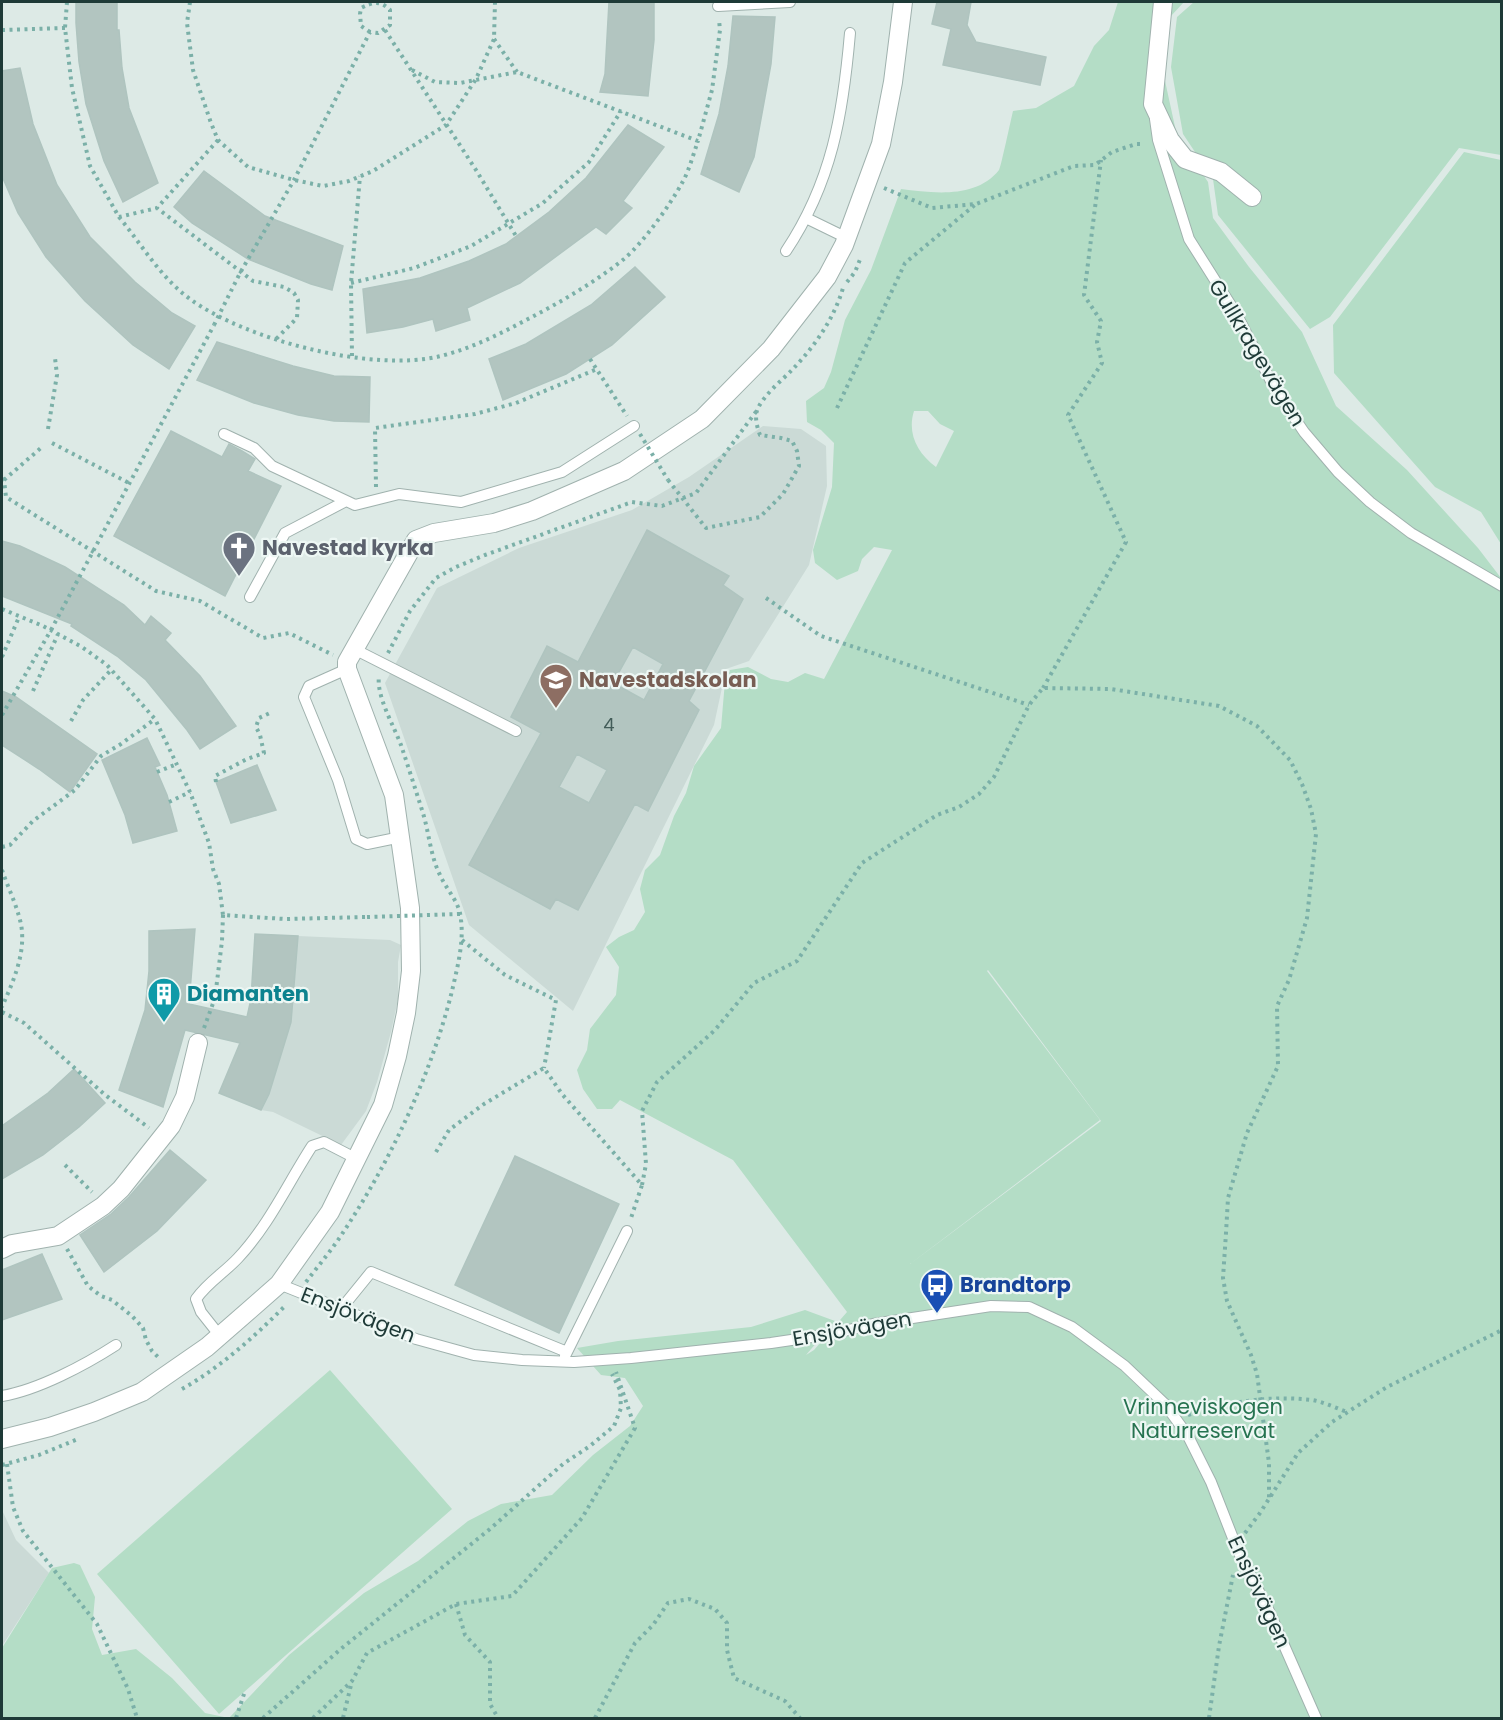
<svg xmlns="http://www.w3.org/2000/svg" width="1503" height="1720" font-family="Poppins,sans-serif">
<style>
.built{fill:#cbdad6}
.green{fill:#b4ddc6;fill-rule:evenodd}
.building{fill:#b2c5c0;stroke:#afc4bf;stroke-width:1.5;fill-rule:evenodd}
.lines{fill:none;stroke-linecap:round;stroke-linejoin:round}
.service-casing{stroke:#a0b2ae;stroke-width:12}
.minor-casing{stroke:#a0b2ae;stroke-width:20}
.path{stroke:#7bb0a8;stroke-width:4;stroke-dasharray:3 4.5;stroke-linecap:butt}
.service{stroke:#fff;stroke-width:10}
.minor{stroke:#fff;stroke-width:18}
.path-bridge{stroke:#7bb0a8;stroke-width:4;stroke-dasharray:3 4.5;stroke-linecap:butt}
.labels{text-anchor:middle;stroke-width:4.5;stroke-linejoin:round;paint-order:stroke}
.number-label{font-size:18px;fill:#435d59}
.street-label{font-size:21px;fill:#1e3a37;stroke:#edf7f4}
.worship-label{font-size:21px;font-weight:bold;fill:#5b616d;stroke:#edf7f4;text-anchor:start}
.education-label{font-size:21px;font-weight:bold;fill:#785e54;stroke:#edf7f4;text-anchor:start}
.culture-label{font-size:21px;font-weight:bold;fill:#0d838f;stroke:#edf7f4;text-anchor:start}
.transit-label{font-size:21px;font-weight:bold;fill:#164399;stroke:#edf7f4;text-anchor:start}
.park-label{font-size:21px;fill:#267350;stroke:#edf7f4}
</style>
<rect width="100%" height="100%" fill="#ddeae6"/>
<path class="built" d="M 763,426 L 801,429 L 826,446 L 827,486 L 809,565 L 749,661 L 726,669 L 714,725 L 573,1011 L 469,925 L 385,683 L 437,588 L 519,548 L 632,510 L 689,477 Z
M 298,936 L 390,940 L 401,945 L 398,962 L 398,999 L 391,1032 L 377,1082 L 366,1111 L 341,1145 L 273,1112 L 261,1110 L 269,1094 L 291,1022 Z
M 2,1510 L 16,1540 L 49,1573 L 2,1646 Z"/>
<path class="green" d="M 1118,2 L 1184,2 L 1171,16 L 1162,67 L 1177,136 L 1208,182 L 1213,218 L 1249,267 L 1302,332 L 1336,406 L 1407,470 L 1478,548 L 1501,578 L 1501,1718 L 2,1718 L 2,1648 L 52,1568 L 74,1563 L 80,1565 L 95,1597 L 92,1629 L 102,1655 L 136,1649 L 172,1678 L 205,1713 L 229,1718 L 289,1655 L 364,1593 L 418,1561 L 468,1521 L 501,1504 L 552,1495 L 593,1455 L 630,1426 L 643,1406 L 625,1378 L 601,1375 L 577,1348 L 618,1341 L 751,1327 L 805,1310 L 835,1321 L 806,1355 L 814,1350 L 847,1312 L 733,1160 L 620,1100 L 612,1109 L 597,1109 L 583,1089 L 577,1070 L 587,1050 L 590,1029 L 616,995 L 619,967 L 606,947 L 619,937 L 634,930 L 645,912 L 640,889 L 645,870 L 660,855 L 674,816 L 686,793 L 694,766 L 721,728 L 725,681 L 730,670 L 748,667 L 771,679 L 788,682 L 805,673 L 824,679 L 892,550 L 874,547 L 862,559 L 858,571 L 837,580 L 815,563 L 813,550 L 832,487 L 834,443 L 821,430 L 807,422 L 806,401 L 824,388 L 831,372 L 845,320 L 871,270 L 901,189 C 933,193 976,199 999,170 C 1001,167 1011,119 1013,111 L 1036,108 L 1074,86 L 1094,46 L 1109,30 ZM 914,411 L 928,411 L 940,424 L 954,431 L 936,467 C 917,453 907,433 914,411 ZM 988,970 L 1101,1121 L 910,1264 L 1100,1120 L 987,971 Z
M 1194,2 L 1501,2 L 1501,155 L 1459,148 L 1330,317 L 1310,329 L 1218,215 L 1213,179 L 1183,134 L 1171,67 L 1177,17 Z
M 1464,152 L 1501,160 L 1501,544 L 1481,512 L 1435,487 L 1334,373 L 1333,325 Z
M 330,1370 L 452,1509 L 219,1714 L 97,1574 Z"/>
<path class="building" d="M 76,2 L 117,2 L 117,30 L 119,30 L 122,68 L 129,108 L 158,183 L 123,202 L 104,161 L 86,104 L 79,62 L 76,23 Z
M 609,2 L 654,2 L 654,40 L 648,96 L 600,92 L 605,74 Z
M 937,2 L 971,2 L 967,25 L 976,42 L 1046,57 L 1040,85 L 943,65 L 951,29 L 932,24 Z
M 733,16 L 775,17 L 771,64 L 754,157 L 739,192 L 701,174 L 719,114 L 728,66 Z
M 20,68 L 33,124 L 57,185 L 90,237 L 135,282 L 172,313 L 195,326 L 169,369 L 133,345 L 85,301 L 46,257 L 18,213 L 2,176 L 2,71 Z
M 628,125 L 664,147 L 623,201 L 632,208 L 606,234 L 596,227 L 520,283 L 467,308 L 470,320 L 436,331 L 433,319 L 403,327 L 367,333 L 363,289 L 420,278 L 469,261 L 506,244 L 549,212 L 586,178 Z
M 204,171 L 265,216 L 343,246 L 332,290 L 311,284 L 248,259 L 192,223 L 174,207 Z
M 635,267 L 665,297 L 612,345 L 566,374 L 503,400 L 489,359 L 526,344 L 591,305 Z
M 217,342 L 293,366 L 334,376 L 370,377 L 369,422 L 334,421 L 298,415 L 254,403 L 197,380 Z
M 171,431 L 222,457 L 229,444 L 242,451 L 255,459 L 248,471 L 281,486 L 225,596 L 114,536 Z
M 647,530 L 729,576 L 723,585 L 743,599 L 689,701 L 699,710 L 648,811 L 635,804 L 578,910 L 556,899 L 550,909 L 469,865 L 541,733 L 511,717 L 547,646 L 578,662 ZM 633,647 L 663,664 L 644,700 L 613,683 ZM 577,754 L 607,770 L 589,803 L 559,787 Z
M 2,541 L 20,546 L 65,567 L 124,605 L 145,625 L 151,616 L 171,633 L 165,640 L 200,676 L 236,726 L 200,749 L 187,730 L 146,680 L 117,656 L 71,626 L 72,624 L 2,596 Z
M 2,691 L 16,697 L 97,754 L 70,792 L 39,769 L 2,745 Z
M 147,738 L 160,765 L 155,767 L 167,795 L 177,831 L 133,843 L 125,815 L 102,760 Z
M 257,765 L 276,810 L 231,823 L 216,782 Z
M 195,929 L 189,1004 L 247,1017 L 251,999 L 255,934 L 298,936 L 291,1022 L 269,1094 L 261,1110 L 219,1093 L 240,1043 L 185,1030 L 163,1107 L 119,1090 L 145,1010 L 149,971 L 149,931 Z
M 74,1069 L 105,1103 L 79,1127 L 43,1155 L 2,1179 L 2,1126 L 48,1093 Z
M 170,1150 L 206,1180 L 157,1231 L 104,1272 L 80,1235 L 111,1214 L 129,1197 Z
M 515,1156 L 619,1204 L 559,1333 L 455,1285 Z
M 42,1254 L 62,1299 L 2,1320 L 2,1270 Z"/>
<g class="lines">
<defs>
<path id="service" d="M 718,6 L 790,2
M 1155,119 L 1158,140 L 1189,239 L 1237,315 L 1275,389 L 1304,432 L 1338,472 L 1370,502 L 1411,533 L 1502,586
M 806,218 L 847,238
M 786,251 C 832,182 843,114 850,33
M 224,434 L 254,448 L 272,466 L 355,505 L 399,494 L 461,502 L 562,472 L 634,426
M 250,597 L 285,533 L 346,501
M 354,649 L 516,731
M 347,669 L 309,686 L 304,697 L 338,780 L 356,839 L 367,844 L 401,837
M 279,1284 L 416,1339 L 474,1355 L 522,1360 L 574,1362 L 631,1358 L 771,1343 L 832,1334 L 873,1324 L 991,1306 L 1029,1307 L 1072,1327 L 1125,1366 L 1165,1404 L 1188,1436 L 1211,1482 L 1238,1551 L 1269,1611 L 1316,1718
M 341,1309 L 371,1272 L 567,1352
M 220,1336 L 201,1312 L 196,1299 C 208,1282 224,1273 238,1258 C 269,1225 288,1183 312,1146 L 324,1142 L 357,1159
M 565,1356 L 627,1231
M 2,1396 C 38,1390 85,1365 116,1345"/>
<path id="minor" d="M 1163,2 L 1153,104 L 1170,140 L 1185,159 L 1221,172 L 1252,197
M 2,1249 L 12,1244 L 58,1236 L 103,1206 L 121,1189 L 171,1126 L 185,1097 L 198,1043
M 2,1439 L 50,1427 L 94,1412 L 142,1392 L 207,1347 L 246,1313 L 279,1284 L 330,1212 L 383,1105 L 397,1056 L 406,1013 L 411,971 L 410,908 L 394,795 L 347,669 L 347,662 L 416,540 L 434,533 L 494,523 L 532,511 L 624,471 L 702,419 L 771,349 L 827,277 L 844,245 L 881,144 L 893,82 L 903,2"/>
</defs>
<use href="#service" class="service-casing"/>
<use href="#minor" class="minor-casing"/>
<path class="path" d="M 67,2 L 65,28 L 72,88 L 90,166 L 119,217 L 157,208
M 190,2 L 187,23 L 193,70 L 211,123 L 218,140 L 248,167 L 294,180 L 323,186 L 349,181 L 373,171 L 446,125 L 476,79 L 494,39 L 495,2
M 2,30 L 65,28
M 385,30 L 476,170 L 516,236
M 494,39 L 517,72
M 412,70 L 435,82 L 460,83 L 517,72 L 698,141 L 712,90 L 720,30 L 719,20
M 218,140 L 157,208 L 253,281 L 284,287 L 294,293 L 298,300 L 297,318 L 276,339
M 884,188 L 932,208 L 976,204 L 1074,166 L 1095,165 L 1112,152 L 1136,144 L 1144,144
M 119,217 C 142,245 161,278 190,299 C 246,340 373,373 441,356 C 472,348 500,334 528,319 C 561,302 595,282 624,259 C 643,243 670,205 682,183 C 689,171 693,155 698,141
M 847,282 L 855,272 L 861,257
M 351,283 L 414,268 L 471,246 L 543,203 L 589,162 L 621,111
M 214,325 L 240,273 L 294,180 L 370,32 L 378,33 L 390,25 L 390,10 C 380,0 373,2 361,8 L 360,14 L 361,26 L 370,32
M 352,356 L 351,283 L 360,176
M 590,359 L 627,416
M 837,408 L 905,263 L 976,204
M 48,429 L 57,375 L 55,358
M 52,443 L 129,483
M 2,479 L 4,480 L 6,497 L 156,591 L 200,601 L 263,638 L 289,633 L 333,655
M 4,480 L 42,447
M 668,480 L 706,528 L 760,517 L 783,494 L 799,466 L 797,451 L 792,441 L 781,438 L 760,435 C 757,427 754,416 758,408 C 765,394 781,381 792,370 C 814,347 834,319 843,288
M 376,487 L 375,428 L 475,414 L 516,403 L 597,369
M 766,598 L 821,636 L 1029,705
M 2,609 L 43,626 L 82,647 L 107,665 L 155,719 L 190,792 L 209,843 L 213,869 L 219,884 L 223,915 L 285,919 L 367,917
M 388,653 L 410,611 L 436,578 L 456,567 L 485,555 L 632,502 L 662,506 L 696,493 L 758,409
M 2,657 L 19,617
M 1043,688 L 1126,542 L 1068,415 L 1102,363 L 1097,342 L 1101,321 L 1084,295 L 1101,160
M 33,691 L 58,634
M 2,715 L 51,630
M 71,721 L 83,700 L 111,670
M 157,772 L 177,764
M 216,782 L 215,776 L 247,759 L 264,753 L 260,735 L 256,727 L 259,718 L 272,712
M 169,802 L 190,792
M 2,847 L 10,845 L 33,821 L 75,790 L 101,756 L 121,744 L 155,719
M 2,870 C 8,888 21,914 22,932 C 24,958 12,984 2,1007
M 462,940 L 505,975 L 556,1000 L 544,1068
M 2,1012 L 24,1023 L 104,1094 L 149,1128
M 204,1028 L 215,998 L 222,941 L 223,915
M 436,1152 L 449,1130 L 484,1104 L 544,1068 L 562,1094 L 642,1185 L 631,1218
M 65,1165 L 92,1192
M 642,1185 L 646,1164 L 642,1111 L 657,1082 L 715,1030 L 754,983 L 797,961 L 862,863 L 937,815 L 959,807 L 979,794 L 994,777 L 1029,705 L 1043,688 L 1111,689 L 1219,706 L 1257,726 L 1290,760 L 1302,784 L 1311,809 L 1316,834 L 1307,918 L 1289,980 L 1277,1006 L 1278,1066 L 1247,1133 L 1228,1198 L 1226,1233 L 1223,1278 L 1227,1301 L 1251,1355 L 1257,1374 L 1269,1463 L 1269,1500
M 67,1249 L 88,1286 L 101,1296 L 112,1300 L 132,1316 L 143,1328 L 146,1340 L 152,1351 L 160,1359
M 306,1282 C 318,1266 331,1251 342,1234 C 390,1162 431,1075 452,991 C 457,969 464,943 461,920 C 460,902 447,891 440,875 C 430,855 429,831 422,810 C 415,788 408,766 401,745 C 394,726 376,696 379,676
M 182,1389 C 221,1367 254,1337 286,1305
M 1188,1415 C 1229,1402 1269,1395 1312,1400 C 1324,1402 1336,1408 1347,1412
M 7,1464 L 13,1507 L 23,1531 L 97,1624 L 128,1689 L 137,1718
M 2,1465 L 39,1455 L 78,1439
M 1245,1533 L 1260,1513 L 1298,1453 L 1332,1422 L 1387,1387 L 1502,1330
M 456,1604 L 465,1635 L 490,1662 L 490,1704 L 498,1718
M 236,1718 L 245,1691
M 263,1718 L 342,1648 L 490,1529 L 563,1464 L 590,1446 L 614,1426 L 621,1408 L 620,1390 L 612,1374
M 313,1718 L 352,1681 L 367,1653 L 456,1604 L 512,1596 L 582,1518 L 635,1428 L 616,1372
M 343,1718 L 352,1681
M 595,1718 L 635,1643 L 653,1625 L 668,1603 L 689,1599 L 715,1609 L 727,1623 L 727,1650 L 734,1678 L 785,1701 L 800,1718
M 1209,1718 L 1219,1646 L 1233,1575"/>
<use href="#service" class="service"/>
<use href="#minor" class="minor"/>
<path class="path-bridge" d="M 640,434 L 668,480
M 51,630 L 214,325
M 367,917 L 460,914"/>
</g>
<defs>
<symbol id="church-pin" viewBox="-11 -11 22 30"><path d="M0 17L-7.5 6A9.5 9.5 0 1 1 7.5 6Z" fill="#6b7280" stroke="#edf7f4"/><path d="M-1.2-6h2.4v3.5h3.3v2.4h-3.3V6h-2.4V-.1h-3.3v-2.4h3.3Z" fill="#fff"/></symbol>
<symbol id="school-pin" viewBox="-11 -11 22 30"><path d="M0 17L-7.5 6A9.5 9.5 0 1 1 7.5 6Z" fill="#8d6e63" stroke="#edf7f4"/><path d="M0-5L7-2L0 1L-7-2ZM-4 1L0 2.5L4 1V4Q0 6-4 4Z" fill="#fff"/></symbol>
<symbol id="building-pin" viewBox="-11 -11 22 30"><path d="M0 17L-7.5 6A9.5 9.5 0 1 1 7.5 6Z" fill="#0f9aa8" stroke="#edf7f4"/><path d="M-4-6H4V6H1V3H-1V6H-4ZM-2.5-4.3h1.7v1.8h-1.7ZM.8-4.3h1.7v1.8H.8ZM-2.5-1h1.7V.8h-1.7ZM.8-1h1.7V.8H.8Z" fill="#fff"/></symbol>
<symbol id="bus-pin" viewBox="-11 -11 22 30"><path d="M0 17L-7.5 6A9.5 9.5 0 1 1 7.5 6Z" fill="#1a4fb4" stroke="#edf7f4"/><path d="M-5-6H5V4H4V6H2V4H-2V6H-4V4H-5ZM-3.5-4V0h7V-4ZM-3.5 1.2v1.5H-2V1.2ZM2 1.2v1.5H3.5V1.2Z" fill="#fff"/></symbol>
</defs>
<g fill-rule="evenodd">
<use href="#church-pin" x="220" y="529" width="38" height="52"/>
<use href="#school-pin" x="537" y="661" width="38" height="52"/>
<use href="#building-pin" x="145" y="975" width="38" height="52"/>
<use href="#bus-pin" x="918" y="1266" width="38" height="52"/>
</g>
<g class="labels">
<g class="number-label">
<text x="609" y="731">4</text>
</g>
<g class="street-label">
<text transform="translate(1257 353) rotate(59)" y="7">Gullkragevägen</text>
<text transform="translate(358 1315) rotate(21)" y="7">Ensjövägen</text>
<text transform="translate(852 1329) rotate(-10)" y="7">Ensjövägen</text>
<text transform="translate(1259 1592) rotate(65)" y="7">Ensjövägen</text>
</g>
<g class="worship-label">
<text x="262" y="555">Navestad kyrka</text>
</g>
<g class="education-label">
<text x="579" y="687">Navestadskolan</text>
</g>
<g class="culture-label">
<text x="187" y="1001">Diamanten</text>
</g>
<g class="transit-label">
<text x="960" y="1292">Brandtorp</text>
</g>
<g class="park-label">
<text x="1203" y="1414">Vrinneviskogen<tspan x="1203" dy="24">Naturreservat</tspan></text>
</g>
</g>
<rect width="1503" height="1720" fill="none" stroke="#1e3a37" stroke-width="6"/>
</svg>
